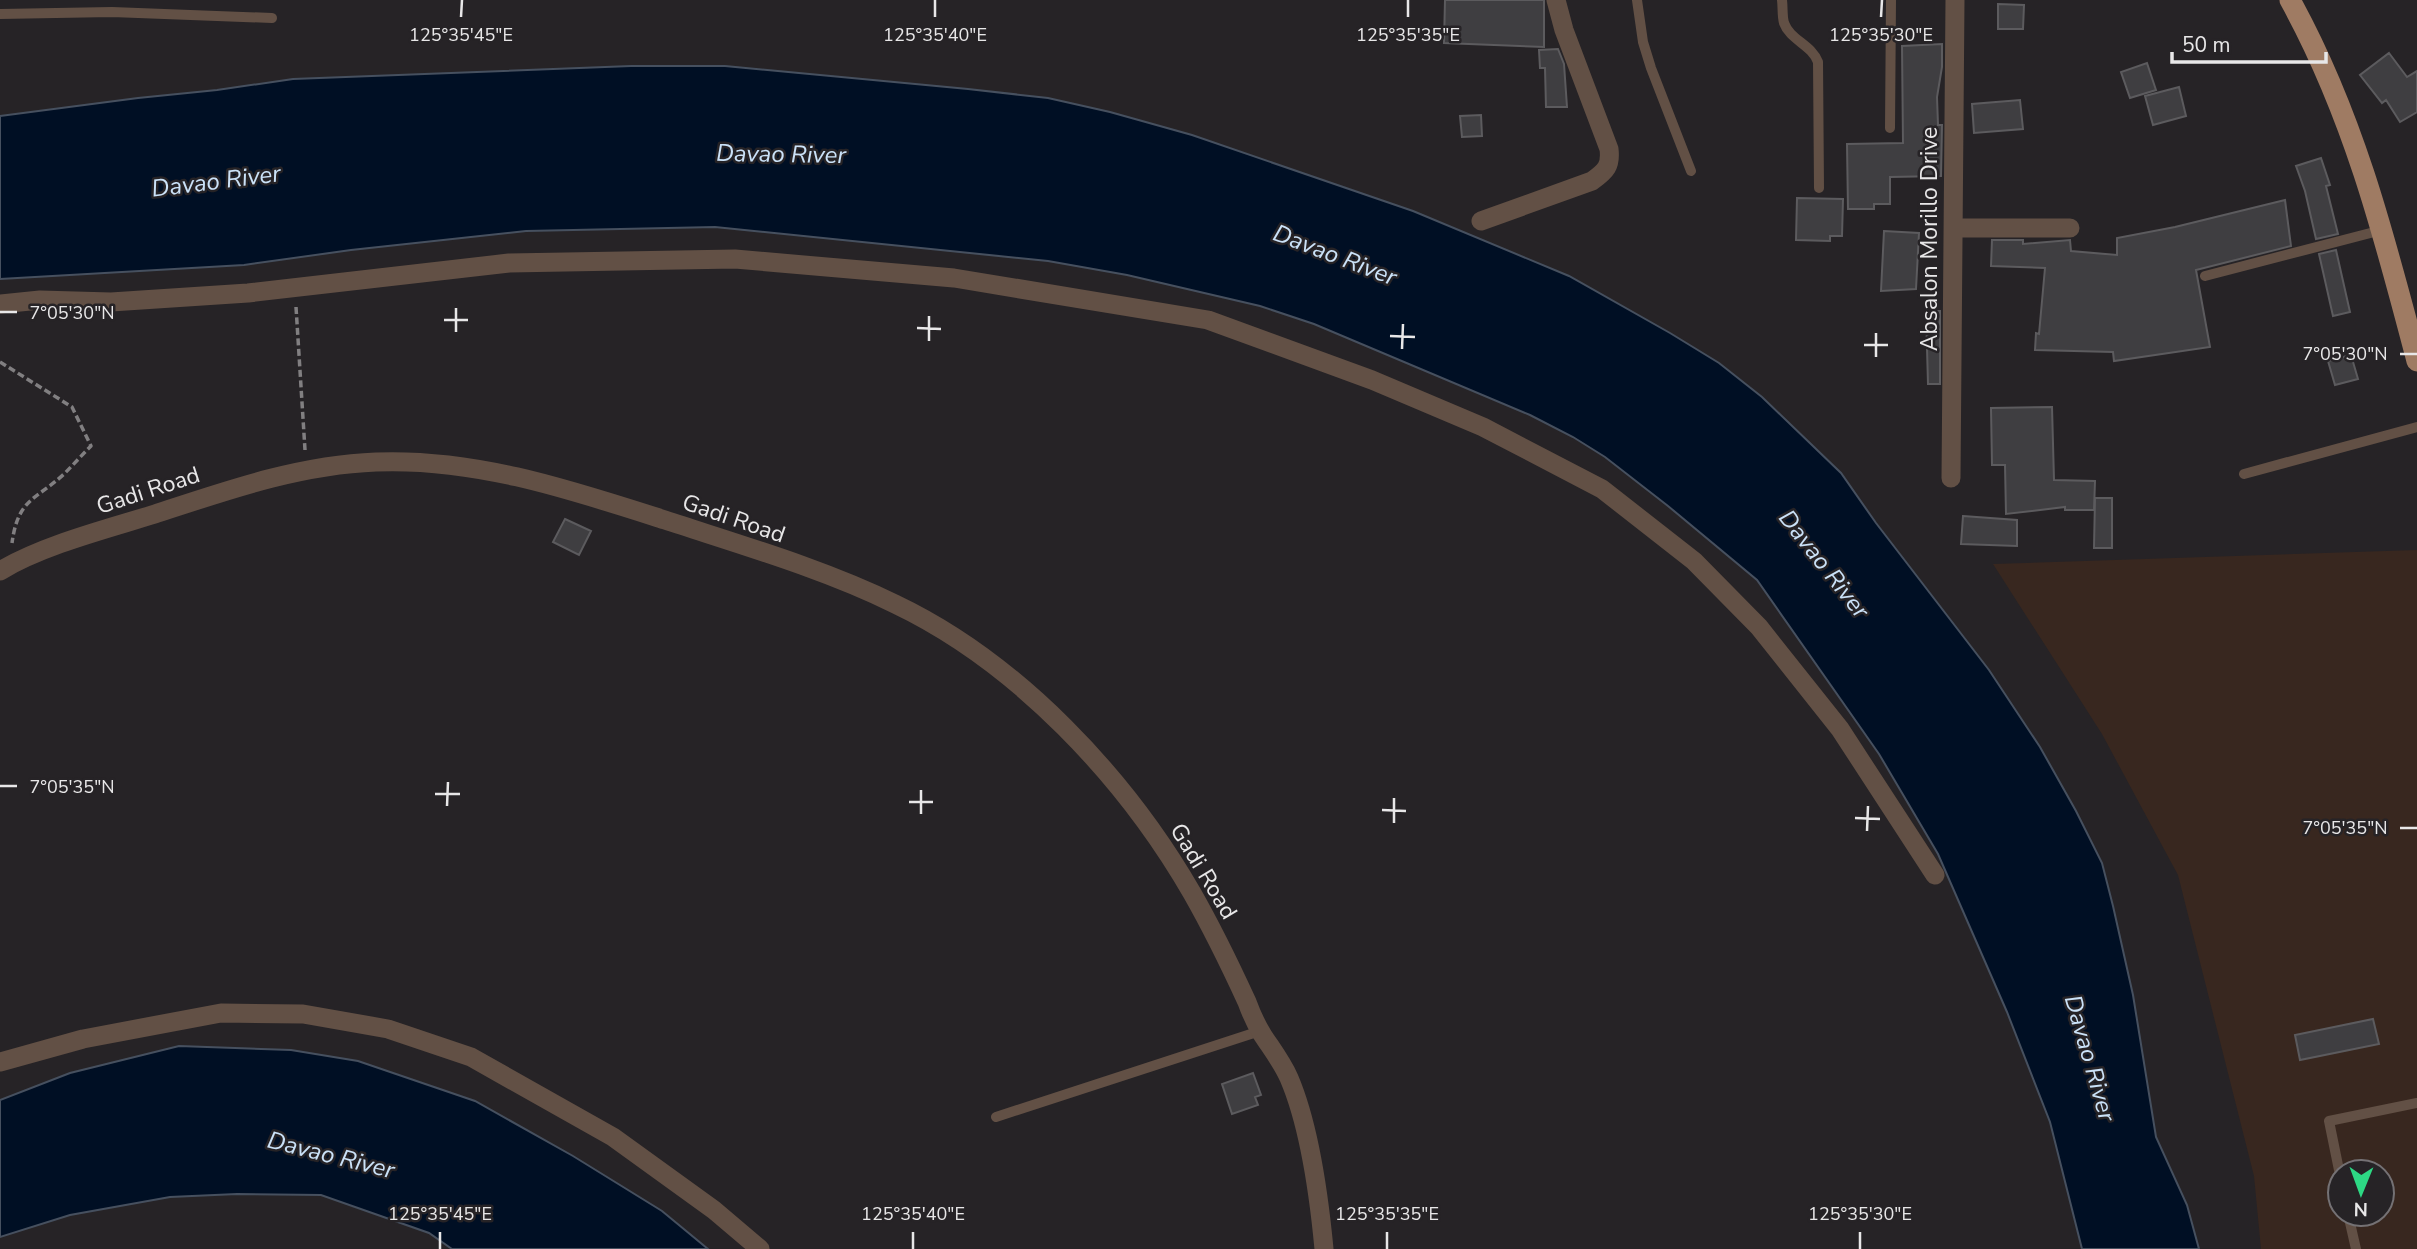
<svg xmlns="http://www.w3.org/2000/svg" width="2417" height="1249" font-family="'Nunito Sans',sans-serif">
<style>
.industrial{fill:#38271f;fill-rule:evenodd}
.water{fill:#000f24;stroke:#46505f;stroke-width:2}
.building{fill:#3f3e41;stroke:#5c5b5e;stroke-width:2}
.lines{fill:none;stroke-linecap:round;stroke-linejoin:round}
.path{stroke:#817f81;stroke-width:3.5;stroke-dasharray:7 3.5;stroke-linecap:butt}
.service{stroke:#625045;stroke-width:10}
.minor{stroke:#625045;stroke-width:19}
.primary{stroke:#9f7b63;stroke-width:21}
.ticks{fill:none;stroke:#e8e7e8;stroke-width:2.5}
.labels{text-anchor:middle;stroke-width:5;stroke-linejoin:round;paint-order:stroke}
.street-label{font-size:23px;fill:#e8e7e8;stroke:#262326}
.water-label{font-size:24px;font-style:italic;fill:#cbe2f8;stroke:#262326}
.ticks-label{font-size:18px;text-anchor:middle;fill:#e8e7e8;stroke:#262326;stroke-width:5;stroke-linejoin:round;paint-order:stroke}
</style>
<rect width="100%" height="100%" fill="#262326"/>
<path class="industrial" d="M 2417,550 L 2417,1249 L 2261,1249 L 2254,1176 L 2178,875 L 2102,734 L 1993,564 ZM 2340,1172 L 2382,1172 L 2382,1214 L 2340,1214 Z"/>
<path class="water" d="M 631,66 L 725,66 L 968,89 L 1048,98 L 1110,112 L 1192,135 L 1413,211 L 1569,276 L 1670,333 L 1719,363 L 1762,397 L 1841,473 L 1876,523 L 1989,670 L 2040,747 L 2076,811 L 2102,863 L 2113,906 L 2133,995 L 2156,1137 L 2187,1205 L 2199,1249 L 2082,1249 L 2050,1122 L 2007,1012 L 1938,854 L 1879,754 L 1757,580 L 1668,506 L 1605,457 L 1573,437 L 1530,415 L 1314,324 L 1260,306 L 1127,275 L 1048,261 L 715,227 L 526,231 L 351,250 L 244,265 L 0,279 L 0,116 L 138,98 L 217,90 L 293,79 Z
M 179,1046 L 291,1050 L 358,1061 L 475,1101 L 573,1156 L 662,1211 L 708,1249 L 452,1249 L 429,1233 L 321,1195 L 237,1194 L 170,1197 L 70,1215 L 0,1237 L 0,1100 L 70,1073 Z"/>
<path class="building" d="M 1445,0 L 1544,0 L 1544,47 L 1444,43 Z
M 1998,4 L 2024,5 L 2023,29 L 1998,29 Z
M 1942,44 L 1942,67 L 1937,97 L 1938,125 L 1942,125 L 1941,176 L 1890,177 L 1890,204 L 1874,204 L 1874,209 L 1848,209 L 1847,144 L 1903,143 L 1902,46 Z
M 1558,49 L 1564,64 L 1567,107 L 1546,107 L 1545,68 L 1540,68 L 1539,50 Z
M 2389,53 L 2407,77 L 2417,71 L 2417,112 L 2400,122 L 2386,100 L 2382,103 L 2360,75 Z
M 2147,63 L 2156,90 L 2130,98 L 2121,72 Z
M 2179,87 L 2186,116 L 2153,125 L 2145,96 Z
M 2020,100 L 2023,129 L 1974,133 L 1972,104 Z
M 1481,115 L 1482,136 L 1462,137 L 1460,116 Z
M 2321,158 L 2330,185 L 2326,186 L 2338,234 L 2316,239 L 2305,191 L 2296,166 Z
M 1797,198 L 1843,199 L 1842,236 L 1830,236 L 1830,241 L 1796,240 Z
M 2285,200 L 2291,246 L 2196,270 L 2210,347 L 2114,361 L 2113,352 L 2035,350 L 2036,333 L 2039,334 L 2045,268 L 1991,266 L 1992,240 L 2023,240 L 2023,244 L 2070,240 L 2071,251 L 2117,255 L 2117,238 L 2175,227 Z
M 1884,231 L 1919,233 L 1916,289 L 1881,291 Z
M 2336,250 L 2350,312 L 2333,316 L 2319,254 Z
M 1926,311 L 1940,311 L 1940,384 L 1928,384 Z
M 2351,355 L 2358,379 L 2335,385 L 2328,361 Z
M 2052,407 L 2054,480 L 2095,481 L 2094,510 L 2065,510 L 2065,507 L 2006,514 L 2005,465 L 1992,465 L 1991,408 Z
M 2095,498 L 2112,498 L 2112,548 L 2094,548 Z
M 1963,516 L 2017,520 L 2017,546 L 1961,544 Z
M 565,519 L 591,531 L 579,555 L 553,542 Z
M 2373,1019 L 2379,1044 L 2300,1060 L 2295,1035 Z
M 1253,1073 L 1261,1095 L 1255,1097 L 1258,1105 L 1232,1114 L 1222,1084 Z"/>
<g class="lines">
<path class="path" d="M 296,307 L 305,450
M 0,362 L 72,407 L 91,446 C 82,455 73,465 64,474 C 36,500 18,498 12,543"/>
<path class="service" d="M 1637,0 L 1643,42 L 1651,68 L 1691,171
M 1782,0 C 1783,8 1782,16 1784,23 C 1790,40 1812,45 1818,62 L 1819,188
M 0,14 L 112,12 L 272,18
M 1890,128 L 1891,0
M 2205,276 L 2382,230
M 2244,474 L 2417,427
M 996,1117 L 1260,1031
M 2340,1175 L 2329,1121 L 2417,1103
M 2348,1214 L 2356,1249"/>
<path class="minor" d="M 1481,221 L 1592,181 C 1606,171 1611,166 1609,149 L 1564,30 L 1556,0
M 1955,228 L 2070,228
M 0,304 L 40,300 L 111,302 L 248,293 L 509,263 L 735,259 L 954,278 L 1208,320 L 1372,380 L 1483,427 L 1602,489 L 1694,561 L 1759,627 L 1840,729 L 1935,875
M 1951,478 L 1955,0
M 0,571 C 43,545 107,529 155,514 C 228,490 299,465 376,462 C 476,458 571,490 665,520 C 741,545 824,569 895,604 C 1017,662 1125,777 1192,893 C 1212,928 1230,965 1247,1002 C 1251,1013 1256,1024 1262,1034 C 1271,1048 1282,1062 1289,1078 C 1310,1127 1319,1196 1324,1249
M 0,1062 L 83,1039 L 221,1013 L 303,1014 L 388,1029 L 471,1057 L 613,1137 L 714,1210 L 760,1249"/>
<path class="primary" d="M 2290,0 C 2353,114 2384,235 2417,361"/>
</g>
<path class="ticks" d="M 461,17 L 462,0M 935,17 L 935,0M 1408,17 L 1408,0M 1881,17 L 1882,0M 0,312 L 17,312M 444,320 L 468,320M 917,328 L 941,329M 456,332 L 456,308M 1390,336 L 1415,337M 929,341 L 929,316M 1864,345 L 1888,345M 1402,349 L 1403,324M 2400,354 L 2417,354M 1876,357 L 1876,333M 0,786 L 17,786M 435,794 L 460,794M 909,802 L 933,802M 447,806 L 448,782M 1382,810 L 1406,811M 921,814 L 921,790M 1855,818 L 1880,819M 1394,823 L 1394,798M 2400,828 L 2417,828M 1867,831 L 1868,806M 440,1249 L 440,1232M 913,1249 L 913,1232M 1387,1249 L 1387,1232M 1860,1249 L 1860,1232"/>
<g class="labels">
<g class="street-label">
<text transform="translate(1929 239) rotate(-90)" y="8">Absalon Morillo Drive</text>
<text transform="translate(148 490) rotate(-18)" y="8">Gadi Road</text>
<text transform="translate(734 518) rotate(19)" y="8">Gadi Road</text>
<text transform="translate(1204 871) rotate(59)" y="8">Gadi Road</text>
</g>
<g class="water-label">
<text transform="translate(781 154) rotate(1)" y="8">Davao River</text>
<text transform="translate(216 181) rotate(-7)" y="8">Davao River</text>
<text transform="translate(1335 255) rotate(21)" y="8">Davao River</text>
<text transform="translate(1824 564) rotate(52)" y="8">Davao River</text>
<text transform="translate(2090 1058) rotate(74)" y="8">Davao River</text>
<text transform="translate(331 1155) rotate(14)" y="8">Davao River</text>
</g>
</g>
<g class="ticks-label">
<text x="461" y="41">125°35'45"E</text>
<text x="935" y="41">125°35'40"E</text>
<text x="1408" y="41">125°35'35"E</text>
<text x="1881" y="41">125°35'30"E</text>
<text x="72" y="319">7°05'30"N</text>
<text x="2345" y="360">7°05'30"N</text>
<text x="72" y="793">7°05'35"N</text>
<text x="2345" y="834">7°05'35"N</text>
<text x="440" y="1220">125°35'45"E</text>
<text x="913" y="1220">125°35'40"E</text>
<text x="1387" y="1220">125°35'35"E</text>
<text x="1860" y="1220">125°35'30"E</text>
</g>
<g transform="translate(2361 1193) rotate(181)"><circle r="33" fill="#262326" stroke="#747174" stroke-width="2"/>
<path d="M0-5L12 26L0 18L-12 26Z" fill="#2dd884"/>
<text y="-10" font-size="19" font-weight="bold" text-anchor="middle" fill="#e8e7e8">N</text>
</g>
<path d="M2172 52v10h154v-10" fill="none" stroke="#e8e7e8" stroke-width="3.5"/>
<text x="2182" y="52" font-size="21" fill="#e8e7e8" stroke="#262326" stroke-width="5" paint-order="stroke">50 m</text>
</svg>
